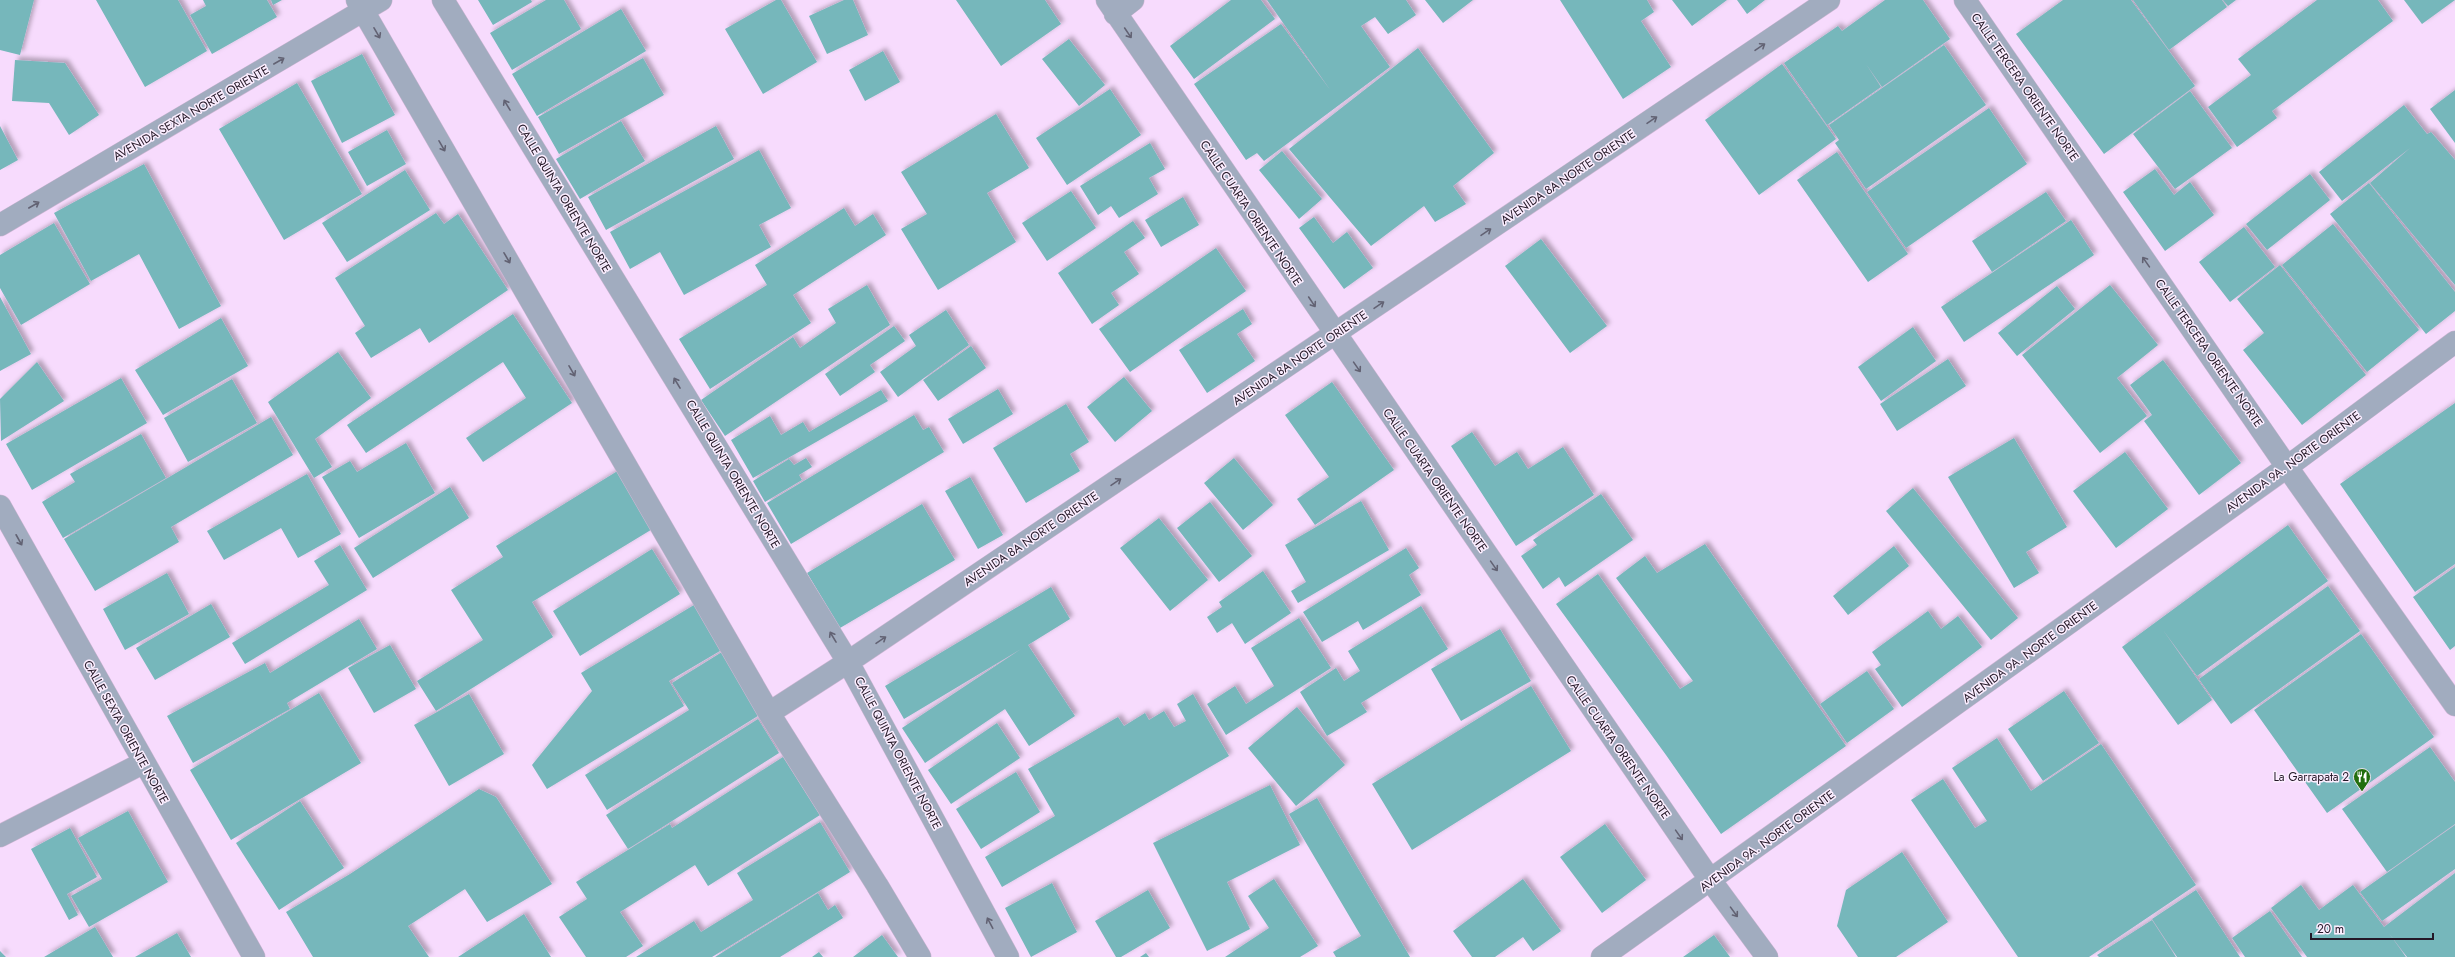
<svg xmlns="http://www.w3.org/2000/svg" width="2455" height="957" font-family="Jost,sans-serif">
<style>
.building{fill:#76b7bb;filter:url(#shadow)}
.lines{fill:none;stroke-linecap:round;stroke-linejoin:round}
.minor-casing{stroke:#d1b8d6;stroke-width:23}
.minor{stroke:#a1acbf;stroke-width:22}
.oneway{stroke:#626273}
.labels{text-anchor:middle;stroke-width:3;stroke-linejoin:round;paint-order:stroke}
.street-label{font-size:12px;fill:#241827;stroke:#fceeff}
.poi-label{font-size:12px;fill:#241827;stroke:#fceeff;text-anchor:end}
</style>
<defs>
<filter id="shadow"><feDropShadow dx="3.5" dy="-3.5" stdDeviation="2" flood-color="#0004"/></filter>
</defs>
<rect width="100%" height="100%" fill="#f7dbfd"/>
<path class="building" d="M 0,0 L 34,0 L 20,55 L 0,50 Z
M 96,0 L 178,0 L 207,51 L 145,87 Z
M 203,0 L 267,0 L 277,17 L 212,54 L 190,15 L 206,6 Z
M 271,0 L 282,0 L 273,5 Z
M 478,0 L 531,0 L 532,2 L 493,25 Z
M 546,0 L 564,0 L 581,29 L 512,70 L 490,33 Z
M 776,0 L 781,0 L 817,62 L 763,94 L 725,29 Z
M 844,0 L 853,0 L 868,35 L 827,54 L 809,16 Z
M 956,0 L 1045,0 L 1061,24 L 1001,66 Z
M 1231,0 L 1261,0 L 1275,19 L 1194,79 L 1170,46 Z
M 1267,0 L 1406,0 L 1416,15 L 1388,34 L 1375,17 L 1361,26 L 1390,67 L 1264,161 L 1257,153 L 1246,160 L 1194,84 L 1281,24 L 1331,91 Z
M 1425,0 L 1473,0 L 1443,23 Z
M 1560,0 L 1647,0 L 1654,12 L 1641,21 L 1671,67 L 1623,99 Z
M 1672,0 L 1727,0 L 1692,26 Z
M 1737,0 L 1765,0 L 1747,14 Z
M 1885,0 L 1923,0 L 1950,39 L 1882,87 L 1866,64 L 1881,87 L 1827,125 L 1784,63 L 1838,26 L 1842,31 Z
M 2063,0 L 2131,0 L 2195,86 L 2104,154 L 2016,34 Z
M 2133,0 L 2222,0 L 2227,7 L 2169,50 Z
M 2223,0 L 2236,0 L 2228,6 Z
M 2317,0 L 2378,0 L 2393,21 L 2272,111 L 2277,118 L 2237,147 L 2208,107 L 2251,75 L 2238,59 Z
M 2404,0 L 2455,0 L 2422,24 Z
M 621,9 L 646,51 L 537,116 L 512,74 Z
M 1069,39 L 1105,85 L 1079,106 L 1042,59 Z
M 1944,45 L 1986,105 L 1866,189 L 1835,143 L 1839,140 L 1829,125 Z
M 1418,48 L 1494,153 L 1453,186 L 1466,204 L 1435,222 L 1424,206 L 1371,246 L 1289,149 Z
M 883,51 L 900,82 L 865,101 L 849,70 Z
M 362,54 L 395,115 L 342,143 L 311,81 Z
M 643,58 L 664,95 L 559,154 L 538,117 Z
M 15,60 L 65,63 L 99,115 L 69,135 L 49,103 L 12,101 Z
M 1782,64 L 1836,139 L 1759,195 L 1705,120 Z
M 297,83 L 362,194 L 284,240 L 219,129 Z
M 1110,89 L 1141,135 L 1067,185 L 1036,138 Z
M 2455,90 L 2455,143 L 2430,109 Z
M 2190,91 L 2232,148 L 2175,189 L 2133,134 Z
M 2404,105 L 2427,134 L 2431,132 L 2455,160 L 2455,285 L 2370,183 L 2410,148 L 2342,201 L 2319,172 Z
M 1989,108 L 2027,164 L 1906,248 L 1867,192 Z
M 996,114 L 1029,168 L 987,193 L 1016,242 L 938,290 L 901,229 L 927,214 L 901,172 Z
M 621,121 L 645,161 L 580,199 L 556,159 Z
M 0,126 L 18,160 L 0,170 Z
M 716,126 L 734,159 L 606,230 L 588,197 Z
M 387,130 L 406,164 L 367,186 L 348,152 Z
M 1150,143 L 1165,169 L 1149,178 L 1158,194 L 1119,218 L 1111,206 L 1098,215 L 1080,186 Z
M 759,150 L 791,208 L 759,225 L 771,247 L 684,295 L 660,252 L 630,269 L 610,232 Z
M 1282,151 L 1322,199 L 1299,219 L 1259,170 Z
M 1837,152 L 1908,254 L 1868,282 L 1797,180 Z
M 144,164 L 221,306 L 179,329 L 139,254 L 91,281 L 54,213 Z
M 2155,169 L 2174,195 L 2190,182 L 2214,215 L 2165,251 L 2123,192 Z
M 405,170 L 430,210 L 347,262 L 322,223 Z
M 2310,174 L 2330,200 L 2267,250 L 2246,224 Z
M 2369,183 L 2455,292 L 2455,311 L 2426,334 L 2330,214 Z
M 1071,191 L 1096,228 L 1047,261 L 1022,223 Z
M 2046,192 L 2066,221 L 1992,272 L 1972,241 Z
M 1183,197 L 1199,225 L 1161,247 L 1145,220 Z
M 844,208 L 855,226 L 873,214 L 886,235 L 793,295 L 811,323 L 710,389 L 679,339 L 767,285 L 755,265 Z
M 436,213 L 444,224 L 458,214 L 508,290 L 429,343 L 420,328 L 371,358 L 355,333 L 365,326 L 335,278 Z
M 1314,217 L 1333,243 L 1347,232 L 1373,268 L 1344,289 L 1299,228 Z
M 2071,220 L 2094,255 L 1964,342 L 1941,307 Z
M 1133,221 L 1145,238 L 1124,252 L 1139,274 L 1111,293 L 1119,305 L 1092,324 L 1058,273 Z
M 54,223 L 90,284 L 21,325 L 0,288 L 0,255 Z
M 2333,224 L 2419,330 L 2367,372 L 2282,265 Z
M 2244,227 L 2275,267 L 2230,302 L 2199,262 Z
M 1541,239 L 1607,326 L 1570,353 L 1505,266 Z
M 1216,248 L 1246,291 L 1130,372 L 1099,329 Z
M 2280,265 L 2366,375 L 2302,425 L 2243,350 L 2264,333 L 2237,299 Z
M 867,285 L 890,325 L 725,436 L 701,400 L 793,337 L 800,348 L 836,323 L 828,309 Z
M 2110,285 L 2158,345 L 2117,378 L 2147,416 L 2100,453 L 2022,355 Z
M 2057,286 L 2075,309 L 2017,356 L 1998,333 Z
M 0,297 L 31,354 L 0,371 Z
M 1243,309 L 1252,324 L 1237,334 L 1255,361 L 1207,393 L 1179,350 Z
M 946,310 L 969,345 L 898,397 L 880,372 L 916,346 L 909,335 Z
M 513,314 L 572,403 L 483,462 L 466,438 L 526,398 L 503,362 L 366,453 L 347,425 Z
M 221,318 L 248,366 L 163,415 L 135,370 Z
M 894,326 L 905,341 L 870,365 L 875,372 L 840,396 L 825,374 Z
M 1913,327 L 1936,361 L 1881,401 L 1858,367 Z
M 971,346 L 986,368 L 938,401 L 923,380 Z
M 338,352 L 371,398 L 315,439 L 332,467 L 314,478 L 268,402 Z
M 1948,359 L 1966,386 L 1897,431 L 1880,404 Z
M 2163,360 L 2241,463 L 2199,495 L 2144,421 L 2152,415 L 2130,385 Z
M 37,362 L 64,401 L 1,441 L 0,399 Z
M 1124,377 L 1152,411 L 1115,442 L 1087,407 Z
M 121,378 L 147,423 L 32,490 L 6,444 Z
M 232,379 L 257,423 L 188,462 L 164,418 Z
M 1332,382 L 1394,470 L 1315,525 L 1297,499 L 1329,477 L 1285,415 Z
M 998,389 L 1013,414 L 963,444 L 948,419 Z
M 881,390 L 888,401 L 753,478 L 731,440 L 770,416 L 781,435 L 803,422 L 809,432 Z
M 2455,403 L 2455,564 L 2415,592 L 2340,484 Z
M 1066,404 L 1089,442 L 1070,454 L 1080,471 L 1026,503 L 993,448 Z
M 914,415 L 923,430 L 929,427 L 944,452 L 791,544 L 767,503 Z
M 271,417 L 293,455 L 171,527 L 179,542 L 95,591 L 64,539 Z
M 1472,432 L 1495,466 L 1517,452 L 1528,469 L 1563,447 L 1594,495 L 1516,546 L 1451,446 Z
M 141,434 L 166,478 L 63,538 L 42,502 L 75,482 L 70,474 Z
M 2014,438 L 2067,527 L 2026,552 L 2039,573 L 2014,588 L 1948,477 Z
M 406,443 L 435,493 L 359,538 L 322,477 L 350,461 L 357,472 Z
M 2125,452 L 2168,509 L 2116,548 L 2073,491 Z
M 806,458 L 812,467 L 799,475 L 802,480 L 765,502 L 753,481 L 789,459 L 794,465 Z
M 1234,458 L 1273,505 L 1243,530 L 1204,483 Z
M 624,467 L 659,525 L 532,602 L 553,637 L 436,711 L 417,681 L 483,640 L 451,590 L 503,557 L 496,546 Z
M 307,474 L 341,534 L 298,558 L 281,528 L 224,560 L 207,531 Z
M 970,477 L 1003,535 L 978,549 L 945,491 Z
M 450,487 L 469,518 L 373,578 L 354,548 Z
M 1913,488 L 2018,618 L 1991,640 L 1886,511 Z
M 1601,494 L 1633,540 L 1565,587 L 1559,577 L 1543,589 L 1521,556 L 1537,545 L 1533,540 Z
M 1361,501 L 1389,550 L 1298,603 L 1291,591 L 1306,582 L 1285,545 Z
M 1210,502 L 1252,556 L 1219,582 L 1177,528 Z
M 922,504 L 955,560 L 840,628 L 807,573 Z
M 1159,518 L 1208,580 L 1170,611 L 1120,548 Z
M 2288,525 L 2328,581 L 2197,676 L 2163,630 L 2212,700 L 2178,725 L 2122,647 Z
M 1705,544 L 1846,746 L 1721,834 L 1666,755 L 1556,604 L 1598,574 L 1680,689 L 1693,681 L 1616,578 L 1645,556 L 1657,573 Z
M 340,545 L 367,590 L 245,664 L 232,643 L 329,585 L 314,561 Z
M 1894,546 L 1909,566 L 1848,615 L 1833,596 Z
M 1406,548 L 1419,568 L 1409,575 L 1421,595 L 1363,630 L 1358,621 L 1322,642 L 1303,612 Z
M 652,549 L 680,594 L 580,656 L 553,611 Z
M 2455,567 L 2455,646 L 2450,650 L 2413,597 Z
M 1263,571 L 1291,613 L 1245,644 L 1232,623 L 1217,633 L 1207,617 L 1222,607 L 1219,602 Z
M 167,573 L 189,614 L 125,650 L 103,609 Z
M 2328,586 L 2360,631 L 2231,724 L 2199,679 Z
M 1051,587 L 1070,619 L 1028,645 L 1075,716 L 1029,746 L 1005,709 L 925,763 L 902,728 L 1021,649 L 904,719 L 885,686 Z
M 699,602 L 725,648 L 669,681 L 684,706 L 547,789 L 532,765 L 592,691 L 581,673 Z
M 211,604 L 230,637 L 155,680 L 136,648 Z
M 1421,606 L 1448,649 L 1361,703 L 1367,712 L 1327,736 L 1300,692 L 1336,668 L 1344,681 L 1360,671 L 1348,651 Z
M 1928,611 L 1941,629 L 1958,616 L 1982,647 L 1902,707 L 1875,669 L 1881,665 L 1872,652 Z
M 1299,618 L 1331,668 L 1226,735 L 1207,704 L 1235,686 L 1246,704 L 1274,686 L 1251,648 Z
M 359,619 L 377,649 L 287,703 L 290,709 L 193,763 L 167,716 L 265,663 L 270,673 Z
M 1500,629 L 1531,681 L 1461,721 L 1431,669 Z
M 2361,634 L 2434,737 L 2327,813 L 2254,710 Z
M 390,645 L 416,689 L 374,713 L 348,668 Z
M 722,652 L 761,714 L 607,810 L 585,775 L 689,710 L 672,683 Z
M 1867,671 L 1894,709 L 1847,743 L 1820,704 Z
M 1531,686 L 1571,751 L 1412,850 L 1372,784 Z
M 2064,691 L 2099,743 L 2043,781 L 2008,729 Z
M 319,693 L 361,763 L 231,840 L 190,770 Z
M 469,694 L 504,754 L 449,786 L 414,725 Z
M 1193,694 L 1229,756 L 1002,887 L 985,857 L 1055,816 L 1028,769 L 1118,717 L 1124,726 L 1145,713 L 1149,720 L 1164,711 L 1174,727 L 1186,721 L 1177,704 Z
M 1297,707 L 1345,765 L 1296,806 L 1248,748 Z
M 758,719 L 779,753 L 628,849 L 606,815 Z
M 997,723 L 1020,758 L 951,804 L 928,770 Z
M 1997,738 L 2031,791 L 2101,744 L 2196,885 L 2089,957 L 2018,957 L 1911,800 L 1943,779 L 1975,828 L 1987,821 L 1952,768 Z
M 2430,747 L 2455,782 L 2455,824 L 2387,872 L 2342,809 Z
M 783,757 L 820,815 L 708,886 L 695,865 L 620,912 L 643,946 L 626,957 L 586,957 L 559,917 L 587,899 L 576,882 L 670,824 L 672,828 Z
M 1016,772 L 1040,812 L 981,849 L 956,809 Z
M 1270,785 L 1300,845 L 1227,882 L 1250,929 L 1207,951 L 1153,843 Z
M 479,789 L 496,797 L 552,884 L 487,922 L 465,889 L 408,926 L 429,957 L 313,957 L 286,912 L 350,874 Z
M 1317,798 L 1410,957 L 1336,957 L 1333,952 L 1361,936 L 1289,814 Z
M 300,801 L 344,868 L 279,910 L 236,843 Z
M 128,811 L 168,882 L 89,927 L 71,896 L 102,879 L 78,838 Z
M 820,822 L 850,872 L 712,957 L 636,957 L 694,921 L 701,932 L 753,900 L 737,873 Z
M 1605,824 L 1646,880 L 1602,913 L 1560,857 Z
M 2455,825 L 2455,869 L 2382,921 L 2360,892 Z
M 70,828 L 97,877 L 67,894 L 78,915 L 69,920 L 31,849 Z
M 1902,852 L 1948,922 L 1896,957 L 1858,957 L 1837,926 L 1846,890 Z
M 2455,873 L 2455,957 L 2407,957 L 2388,932 L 2406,957 L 2307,957 L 2271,908 L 2301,885 L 2319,910 L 2353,885 L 2384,927 Z
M 1274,879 L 1318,946 L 1300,957 L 1225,957 L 1269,928 L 1248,896 Z
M 1523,879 L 1561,931 L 1533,951 L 1523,937 L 1495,957 L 1472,957 L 1453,931 Z
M 1052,883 L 1077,932 L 1031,957 L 1005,908 Z
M 1148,890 L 1170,928 L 1121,957 L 1116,957 L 1095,921 Z
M 2196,890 L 2240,957 L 2177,957 L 2152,919 Z
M 818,893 L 828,910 L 835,905 L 843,918 L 780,957 L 715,957 Z
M 2270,911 L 2302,957 L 2245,957 L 2232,938 Z
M 524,914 L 551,957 L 458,957 Z
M 2152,920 L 2176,957 L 2099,957 L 2097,955 Z
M 95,927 L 113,957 L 44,957 Z
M 177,933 L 191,957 L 135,957 Z
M 882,935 L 898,957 L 853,957 Z
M 1714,935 L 1730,957 L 1683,957 Z
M 0,951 L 6,957 L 0,957 Z
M 819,952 L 823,957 L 812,957 Z
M 1146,953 L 1149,957 L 1140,957 Z"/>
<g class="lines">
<defs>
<path id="minor" d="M 357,0 L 769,713 L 877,885 L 920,957
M 443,0 L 848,662 L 1008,957
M 1107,0 L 1711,881 L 1767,957
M 1965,0 L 2287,467 L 2455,705
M 1115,14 L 1133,0
M 0,225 L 381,0
M 0,506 L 254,957
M 769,713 L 848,662 L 1829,0
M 0,836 L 143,763
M 1602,957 L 2287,467 L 2455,342"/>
</defs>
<use href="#minor" class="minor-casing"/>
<use href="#minor" class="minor"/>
</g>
<defs><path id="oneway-shaft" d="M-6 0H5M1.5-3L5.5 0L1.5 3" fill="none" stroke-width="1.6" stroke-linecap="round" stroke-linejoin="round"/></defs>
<g class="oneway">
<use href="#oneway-shaft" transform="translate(377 33) rotate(60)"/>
<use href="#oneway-shaft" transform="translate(1128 33) rotate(56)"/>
<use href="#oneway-shaft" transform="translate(1760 47) rotate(-34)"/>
<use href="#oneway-shaft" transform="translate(279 61) rotate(-30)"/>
<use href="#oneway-shaft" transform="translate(507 105) rotate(-121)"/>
<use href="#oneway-shaft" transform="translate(1652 120) rotate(-34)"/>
<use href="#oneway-shaft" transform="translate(442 146) rotate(60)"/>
<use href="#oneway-shaft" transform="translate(34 205) rotate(-30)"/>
<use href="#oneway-shaft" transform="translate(1486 232) rotate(-34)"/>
<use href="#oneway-shaft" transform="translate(507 258) rotate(60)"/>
<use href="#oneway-shaft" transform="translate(2146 262) rotate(-125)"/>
<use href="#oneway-shaft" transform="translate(1312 302) rotate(56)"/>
<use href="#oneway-shaft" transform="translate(1379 305) rotate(-34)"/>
<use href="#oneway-shaft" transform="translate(1357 367) rotate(55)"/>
<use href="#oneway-shaft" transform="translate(572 371) rotate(60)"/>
<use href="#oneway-shaft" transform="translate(677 383) rotate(-121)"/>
<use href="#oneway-shaft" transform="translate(1116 482) rotate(-34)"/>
<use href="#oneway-shaft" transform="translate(19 540) rotate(61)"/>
<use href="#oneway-shaft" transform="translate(1494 566) rotate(55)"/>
<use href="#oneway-shaft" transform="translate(833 637) rotate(-121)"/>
<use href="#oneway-shaft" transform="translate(881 640) rotate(-34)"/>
<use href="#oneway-shaft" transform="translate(1679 835) rotate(55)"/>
<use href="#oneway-shaft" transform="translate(1734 912) rotate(54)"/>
<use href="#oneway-shaft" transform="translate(990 923) rotate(-118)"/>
</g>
<defs>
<symbol id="restaurant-pin" viewBox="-11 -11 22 30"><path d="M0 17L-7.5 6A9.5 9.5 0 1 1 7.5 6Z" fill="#236e0f" stroke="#fceeff"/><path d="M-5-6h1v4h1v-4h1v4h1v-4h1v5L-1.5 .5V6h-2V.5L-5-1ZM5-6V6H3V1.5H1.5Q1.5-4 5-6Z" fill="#fff"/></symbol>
</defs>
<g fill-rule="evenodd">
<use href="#restaurant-pin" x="2352" y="767" width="20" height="27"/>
</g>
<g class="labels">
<g class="street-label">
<text transform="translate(2025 87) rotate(55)" y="4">CALLE TERCERA ORIENTE NORTE</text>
<text transform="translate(191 113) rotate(-30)" y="4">AVENIDA SEXTA NORTE ORIENTE</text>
<text transform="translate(1568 177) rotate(-34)" y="4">AVENIDA 8A NORTE ORIENTE</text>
<text transform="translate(564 198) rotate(59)" y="4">CALLE QUINTA ORIENTE NORTE</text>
<text transform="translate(1251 213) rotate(56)" y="4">CALLE CUARTA ORIENTE NORTE</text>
<text transform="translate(2209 353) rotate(55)" y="4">CALLE TERCERA ORIENTE NORTE</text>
<text transform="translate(1300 358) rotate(-34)" y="4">AVENIDA 8A NORTE ORIENTE</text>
<text transform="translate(2293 462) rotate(-36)" y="4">AVENIDA 9A. NORTE ORIENTE</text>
<text transform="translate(733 474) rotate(59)" y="4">CALLE QUINTA ORIENTE NORTE</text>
<text transform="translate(1435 480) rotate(55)" y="4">CALLE CUARTA ORIENTE NORTE</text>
<text transform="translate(1031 539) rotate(-34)" y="4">AVENIDA 8A NORTE ORIENTE</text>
<text transform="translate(2030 652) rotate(-36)" y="4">AVENIDA 9A. NORTE ORIENTE</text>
<text transform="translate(126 732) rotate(61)" y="4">CALLE SEXTA ORIENTE NORTE</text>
<text transform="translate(1618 747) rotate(55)" y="4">CALLE CUARTA ORIENTE NORTE</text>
<text transform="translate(898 753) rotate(62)" y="4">CALLE QUINTA ORIENTE NORTE</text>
<text transform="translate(1767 841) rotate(-36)" y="4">AVENIDA 9A. NORTE ORIENTE</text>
</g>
<g class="poi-label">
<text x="2349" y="781">La Garrapata 2</text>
</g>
</g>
<path d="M2311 933v6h122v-6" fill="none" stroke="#241827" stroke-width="2"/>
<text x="2317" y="933" font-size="12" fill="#241827" stroke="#fceeff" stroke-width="3" paint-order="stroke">20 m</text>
</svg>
